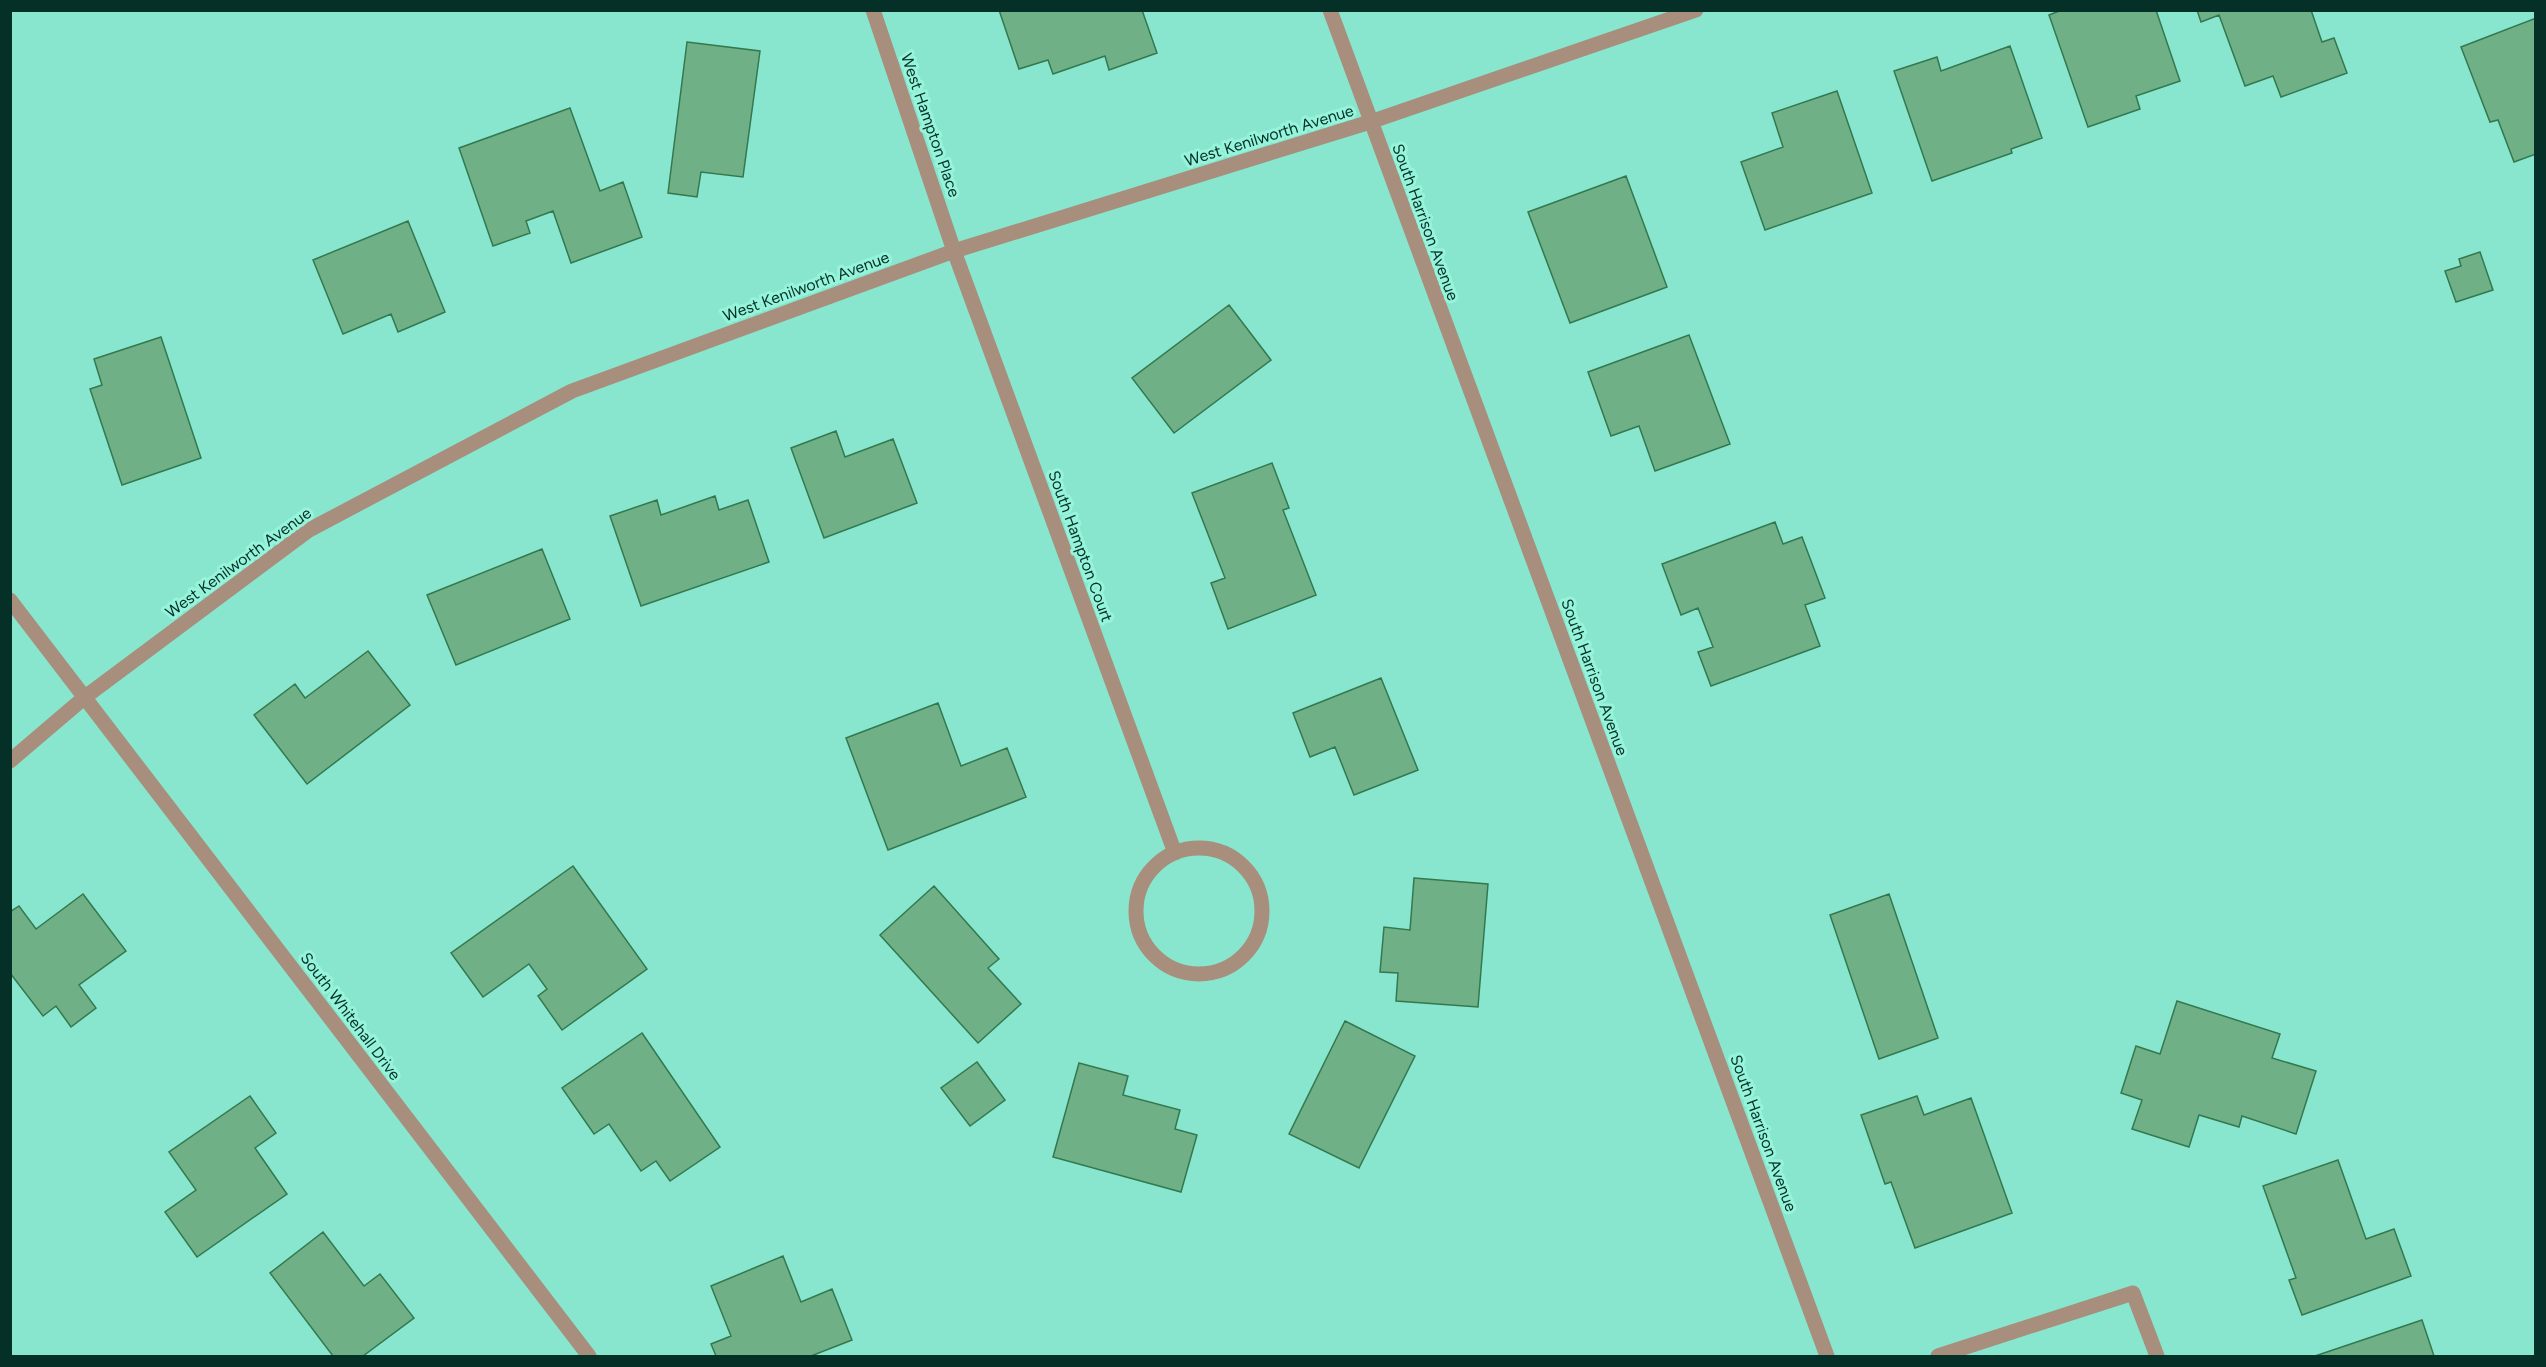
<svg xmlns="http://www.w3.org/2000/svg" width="2546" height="1367" font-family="Figtree,sans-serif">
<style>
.building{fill:#6fb086;stroke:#337950;stroke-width:1.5}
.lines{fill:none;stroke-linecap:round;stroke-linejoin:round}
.minor{stroke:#a88e7c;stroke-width:15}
.labels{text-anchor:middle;stroke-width:6;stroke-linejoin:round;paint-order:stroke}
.street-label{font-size:16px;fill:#053027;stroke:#96f4db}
</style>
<rect width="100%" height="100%" fill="#89e6ce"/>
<path class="building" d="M 999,10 L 1142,10 L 1157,53 L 1109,70 L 1105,56 L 1053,74 L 1048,60 L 1019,69 Z
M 2062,10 L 2156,10 L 2180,81 L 2136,96 L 2140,109 L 2088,127 L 2049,15 Z
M 2197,10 L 2311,10 L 2322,42 L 2334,38 L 2347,73 L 2281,97 L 2273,76 L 2245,86 L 2219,15 L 2201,22 Z
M 2536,18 L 2536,154 L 2514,162 L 2498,120 L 2490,122 L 2461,47 Z
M 687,42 L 760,51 L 743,177 L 701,172 L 697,197 L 668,193 Z
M 2010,46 L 2042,138 L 2011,149 L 2012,153 L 1932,181 L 1894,71 L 1937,57 L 1941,71 Z
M 1837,91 L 1872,193 L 1765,230 L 1741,162 L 1783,147 L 1772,113 Z
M 570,108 L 600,191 L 623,182 L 642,237 L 571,263 L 553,211 L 526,221 L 530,233 L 493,246 L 459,148 Z
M 1626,176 L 1667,287 L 1570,323 L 1528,212 Z
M 408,221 L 445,312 L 398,332 L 391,314 L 343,334 L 313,260 Z
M 2480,252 L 2493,290 L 2456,302 L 2445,271 L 2461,266 L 2459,259 Z
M 1229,305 L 1271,360 L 1174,433 L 1132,378 Z
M 1689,335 L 1730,444 L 1655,471 L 1639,426 L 1611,436 L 1588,372 Z
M 161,337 L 201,458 L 122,485 L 90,389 L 102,385 L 94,359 Z
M 836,431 L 845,457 L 893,439 L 917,503 L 824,538 L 791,448 Z
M 1272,463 L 1289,508 L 1283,510 L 1316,595 L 1228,629 L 1211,583 L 1225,578 L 1192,493 Z
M 715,496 L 719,510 L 748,500 L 769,562 L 641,606 L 610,516 L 657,500 L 661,515 Z
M 1775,522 L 1783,544 L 1802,537 L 1825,598 L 1805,605 L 1820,646 L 1711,686 L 1698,652 L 1713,647 L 1698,608 L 1681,615 L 1662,564 Z
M 542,549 L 570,619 L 456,665 L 427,595 Z
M 368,651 L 410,705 L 307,784 L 254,715 L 295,684 L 305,698 Z
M 1381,678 L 1418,770 L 1354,795 L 1335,747 L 1310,757 L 1293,713 Z
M 938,703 L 961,766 L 1007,748 L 1026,797 L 888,850 L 846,738 Z
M 573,866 L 647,969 L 562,1030 L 538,996 L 547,989 L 529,964 L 483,997 L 451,953 Z
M 1414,878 L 1488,884 L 1478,1007 L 1396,1001 L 1398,973 L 1380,972 L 1384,927 L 1410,930 Z
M 934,886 L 999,959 L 988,968 L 1021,1004 L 978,1043 L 880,935 Z
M 83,894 L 126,951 L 79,985 L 96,1008 L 71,1027 L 56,1006 L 43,1016 L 10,973 L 10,912 L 19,906 L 36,929 Z
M 1889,894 L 1938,1038 L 1879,1059 L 1830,915 Z
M 2177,1001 L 2280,1034 L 2272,1058 L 2316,1071 L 2296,1134 L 2242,1116 L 2239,1127 L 2199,1115 L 2189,1147 L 2132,1129 L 2142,1100 L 2121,1093 L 2136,1046 L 2160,1054 Z
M 1345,1021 L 1415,1056 L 1359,1168 L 1289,1134 Z
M 642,1033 L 720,1147 L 670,1181 L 656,1161 L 641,1171 L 609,1124 L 594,1134 L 562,1088 Z
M 977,1062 L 1005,1100 L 970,1126 L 941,1088 Z
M 1079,1063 L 1128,1076 L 1123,1095 L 1180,1110 L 1175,1129 L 1197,1135 L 1181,1192 L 1053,1157 Z
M 250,1096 L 276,1133 L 255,1148 L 287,1194 L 197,1257 L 165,1212 L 196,1190 L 169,1152 Z
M 1917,1096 L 1924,1115 L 1971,1098 L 2012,1213 L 1915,1248 L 1891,1182 L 1885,1184 L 1861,1115 Z
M 2338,1160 L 2366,1239 L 2394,1229 L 2411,1276 L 2302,1315 L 2289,1280 L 2296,1278 L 2263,1186 Z
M 323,1232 L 364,1286 L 380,1274 L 414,1318 L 363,1356 L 333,1356 L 270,1273 Z
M 783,1256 L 801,1302 L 832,1289 L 852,1340 L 811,1356 L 716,1356 L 711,1344 L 731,1336 L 711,1286 Z
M 2422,1320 L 2434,1356 L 2315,1356 Z"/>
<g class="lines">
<path class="minor" d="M 873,10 L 954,251 L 1175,853
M 1330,10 L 1827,1356
M 10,600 L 589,1356
M 10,761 L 85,697 L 309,530 L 572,391 L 954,251 L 1370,122 L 1696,10
M1136 911a63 63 0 1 1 126 0a63 63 0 1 1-126 0Z
M 1938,1356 L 2133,1293 L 2157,1356"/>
</g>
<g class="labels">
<g class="street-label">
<text transform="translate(931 125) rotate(71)" y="6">West Hampton Place</text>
<text transform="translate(1269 135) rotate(-17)" y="6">West Kenilworth Avenue</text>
<text transform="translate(1426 222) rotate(70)" y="6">South Harrison Avenue</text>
<text transform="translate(806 286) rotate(-20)" y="6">West Kenilworth Avenue</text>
<text transform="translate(1081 546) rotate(70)" y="6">South Hampton Court</text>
<text transform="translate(238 562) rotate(-36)" y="6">West Kenilworth Avenue</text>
<text transform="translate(1595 677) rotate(70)" y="6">South Harrison Avenue</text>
<text transform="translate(351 1016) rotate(53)" y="6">South Whitehall Drive</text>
<text transform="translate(1764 1133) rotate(70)" y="6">South Harrison Avenue</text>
</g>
</g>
<rect width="2546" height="1367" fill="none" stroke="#053027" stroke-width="24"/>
</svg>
